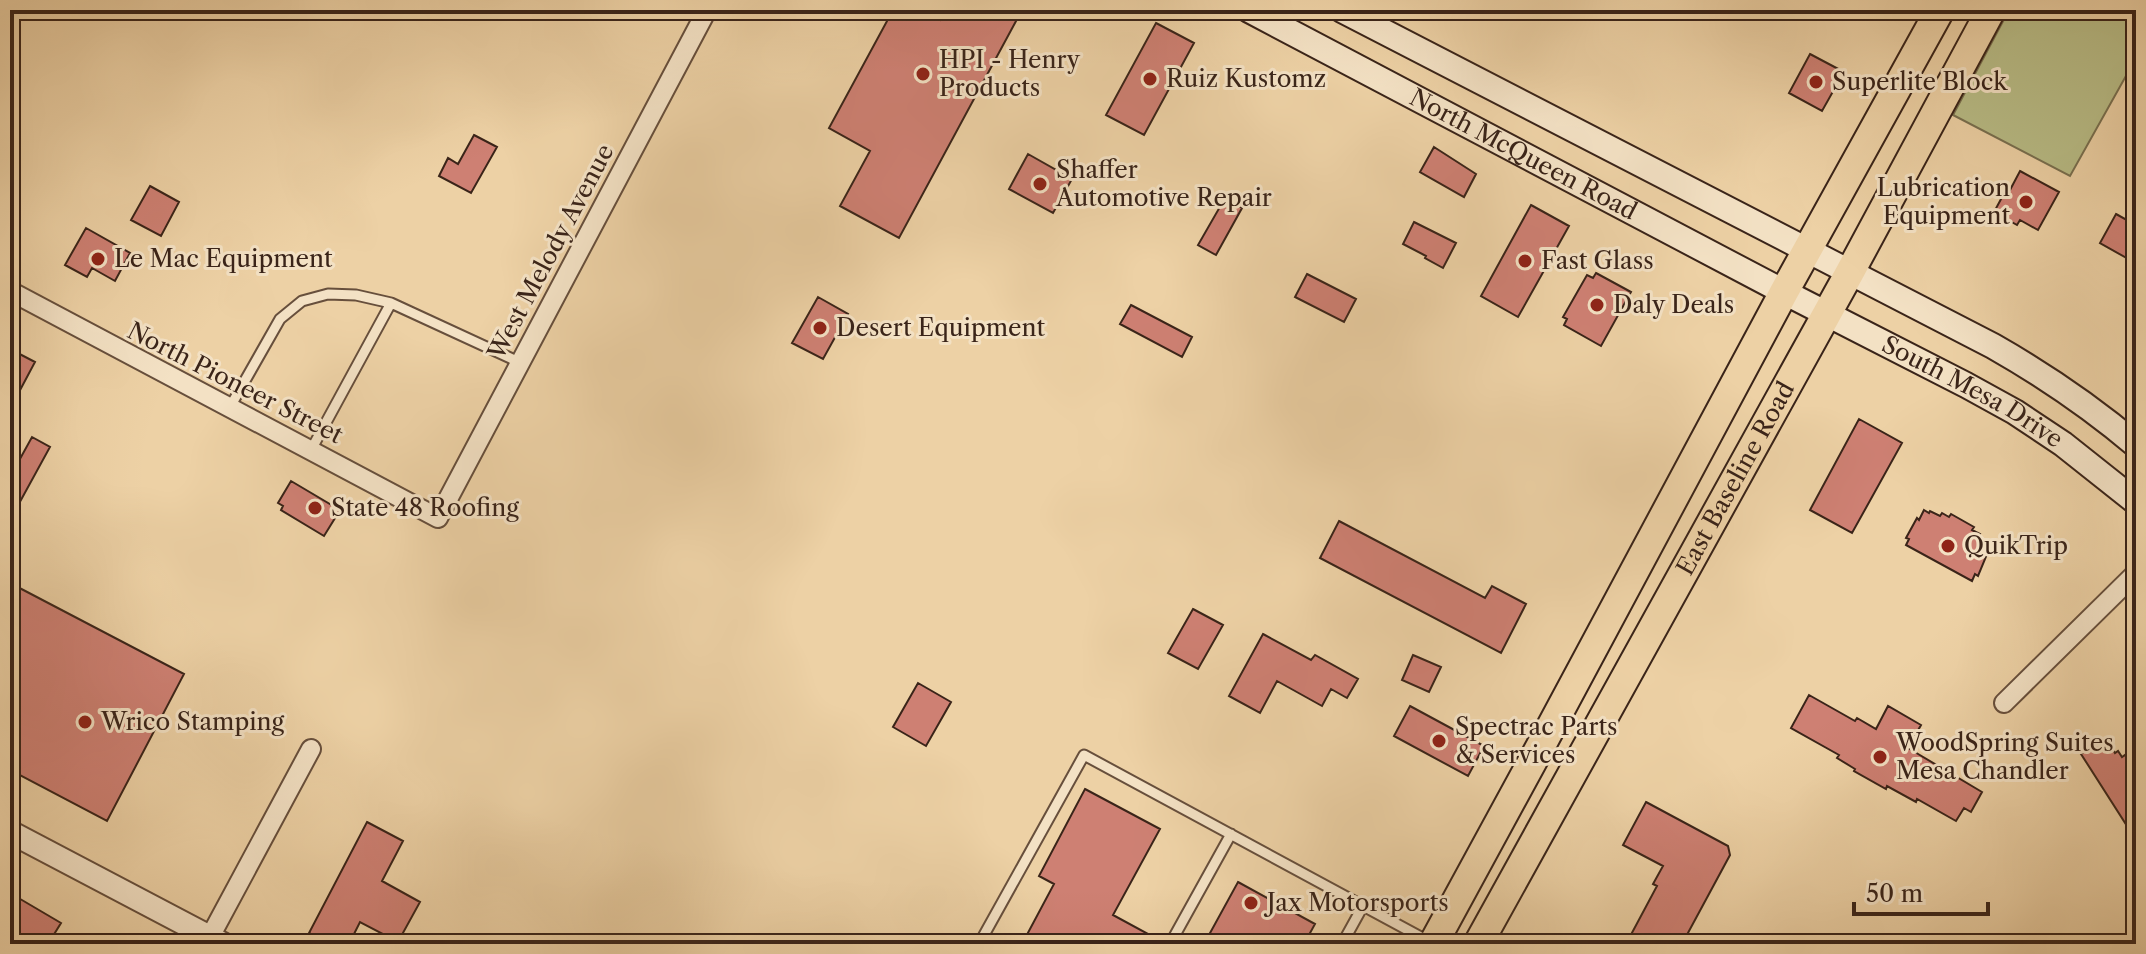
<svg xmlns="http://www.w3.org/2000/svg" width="2146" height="954" font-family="'Libre Caslon Text',serif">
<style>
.green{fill:#b8bc86;stroke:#797050;stroke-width:2}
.building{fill:#ce8073;stroke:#3a2419;stroke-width:2}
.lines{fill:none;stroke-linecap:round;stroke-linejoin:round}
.service-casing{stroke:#674f3c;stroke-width:13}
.minor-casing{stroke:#674f3c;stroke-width:22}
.tertiary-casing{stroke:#674f3c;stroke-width:26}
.secondary-casing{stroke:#3a2419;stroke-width:28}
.primary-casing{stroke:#3a2419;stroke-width:32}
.service{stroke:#f3e1c4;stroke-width:9}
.minor{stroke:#f3e1c4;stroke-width:18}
.tertiary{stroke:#f3e1c4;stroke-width:22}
.secondary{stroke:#f3e1c4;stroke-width:24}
.primary{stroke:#edd1a5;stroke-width:28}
.poi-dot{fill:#8f2418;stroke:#f3e1c4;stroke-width:3}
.labels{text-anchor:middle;stroke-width:6;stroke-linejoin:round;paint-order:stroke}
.poi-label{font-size:24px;fill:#3a2419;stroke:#f3e1c4;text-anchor:start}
.street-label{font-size:24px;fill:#3a2419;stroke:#f3e1c4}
</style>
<rect width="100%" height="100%" fill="#edd1a5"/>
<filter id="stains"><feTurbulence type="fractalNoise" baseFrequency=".0025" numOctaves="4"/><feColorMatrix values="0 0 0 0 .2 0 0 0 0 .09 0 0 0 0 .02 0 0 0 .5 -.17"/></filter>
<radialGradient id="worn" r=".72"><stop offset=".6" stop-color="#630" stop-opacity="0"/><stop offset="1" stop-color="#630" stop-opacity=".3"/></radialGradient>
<path class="green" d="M 2009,10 L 2136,10 L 2136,58 L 2070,176 L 1953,115 Z"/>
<path class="building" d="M 893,10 L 921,10 L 940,20 L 945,10 L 1022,10 L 899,238 L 840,206 L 870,151 L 829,128 Z
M 1156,23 L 1194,43 L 1144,135 L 1106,115 Z
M 1810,54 L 1844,72 L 1822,111 L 1789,93 Z
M 474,135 L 497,147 L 471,193 L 439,176 L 448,158 L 458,164 Z
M 1434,147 L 1476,174 L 1464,197 L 1420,172 Z
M 1028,154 L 1072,179 L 1053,213 L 1009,189 Z
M 2020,171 L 2059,192 L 2038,230 L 2020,220 L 2017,225 L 1994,212 L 2007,188 L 2010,190 Z
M 150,186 L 179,202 L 161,236 L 131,220 Z
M 1225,198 L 1242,208 L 1216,255 L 1198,245 Z
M 1531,205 L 1569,226 L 1518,317 L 1481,296 Z
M 2116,214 L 2136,225 L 2136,249 L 2130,260 L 2100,243 Z
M 1414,222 L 1456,243 L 1443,268 L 1425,258 L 1426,256 L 1403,244 Z
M 86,228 L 130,253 L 115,281 L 92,268 L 87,277 L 65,265 Z
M 1596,273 L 1631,292 L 1601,346 L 1564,325 L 1567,319 L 1563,317 L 1587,275 L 1593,278 Z
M 1307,274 L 1356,299 L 1344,322 L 1295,297 Z
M 818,297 L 848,314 L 823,359 L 792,343 Z
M 1131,305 L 1192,337 L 1182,357 L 1120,324 Z
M 10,349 L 35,362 L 10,409 Z
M 1859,419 L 1902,443 L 1852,533 L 1810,510 Z
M 32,437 L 50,447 L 10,520 L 10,477 Z
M 291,481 L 340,510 L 324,536 L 281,510 L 283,506 L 278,503 Z
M 1924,510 L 1929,513 L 1930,511 L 1940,516 L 1942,513 L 1949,517 L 1951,514 L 1974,527 L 1972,530 L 1980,534 L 1978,539 L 1990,547 L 1978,576 L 1975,574 L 1972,581 L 1906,545 L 1909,539 L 1906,538 L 1917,518 L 1919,520 Z
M 1339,521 L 1485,598 L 1492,586 L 1526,604 L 1501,653 L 1320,558 Z
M 10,583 L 184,674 L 107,821 L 10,770 Z
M 1193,609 L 1223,625 L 1198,669 L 1168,653 Z
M 1263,634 L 1311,660 L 1315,655 L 1358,679 L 1347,698 L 1331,689 L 1322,706 L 1277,681 L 1260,713 L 1229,696 Z
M 1413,655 L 1441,667 L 1429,692 L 1402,680 Z
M 918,683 L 951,702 L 926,746 L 893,727 Z
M 1809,695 L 1855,721 L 1857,718 L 1876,729 L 1888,706 L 1921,725 L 1908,748 L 1982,792 L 1971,812 L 1964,808 L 1956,821 L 1917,799 L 1916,802 L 1887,786 L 1886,789 L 1854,771 L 1855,769 L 1837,758 L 1839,755 L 1791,728 Z
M 1410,706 L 1484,746 L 1468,776 L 1394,736 Z
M 2106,738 L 2115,753 L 2118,751 L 2122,757 L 2125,755 L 2136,772 L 2136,840 L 2081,754 Z
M 1085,789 L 1160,829 L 1113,915 L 1163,942 L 1163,944 L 1022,944 L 1054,884 L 1039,876 Z
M 1646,802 L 1728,846 L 1730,855 L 1682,944 L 1626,944 L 1657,886 L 1653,884 L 1663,866 L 1623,845 Z
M 367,822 L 403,841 L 382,881 L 420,902 L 398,942 L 360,922 L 349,944 L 330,944 L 309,933 Z
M 1238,882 L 1315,924 L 1304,944 L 1204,944 Z
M 10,893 L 61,923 L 48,944 L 10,944 Z"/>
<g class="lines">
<defs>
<path id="service" d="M 230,407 L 280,319 L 302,301 L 328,294 L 356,295 L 391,303 L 519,362
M 311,450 L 391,303
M 979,944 L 1084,755 L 1430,942
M 1170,944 L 1231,834
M 1342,944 L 1363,906"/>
<path id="minor" d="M 10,291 L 438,518 L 707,10
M 2004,703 L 2136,573
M 210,937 L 311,749"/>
<path id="tertiary" d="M 10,832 L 223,944"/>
<g id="secondary">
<path id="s1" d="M 1249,10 L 1784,292 L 1966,385 L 2015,412 L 2063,444 L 2136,502"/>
<path d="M 1342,10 L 1993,346 C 2044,375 2091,407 2136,445"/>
</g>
<g id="primary">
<path d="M 1433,944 L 1544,740 L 1784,292 L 1940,10"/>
<path id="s2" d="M 1478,944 L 1850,272 L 1991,10"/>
</g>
</defs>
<use href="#service" class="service-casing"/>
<use href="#minor" class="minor-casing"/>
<use href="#tertiary" class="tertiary-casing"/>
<use href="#secondary" class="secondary-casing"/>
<use href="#primary" class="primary-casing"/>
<use href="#service" class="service"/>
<use href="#minor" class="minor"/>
<use href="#tertiary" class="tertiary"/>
<use href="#secondary" class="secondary"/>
<use href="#primary" class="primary"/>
</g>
<g class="poi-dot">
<circle cx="923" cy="74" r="8"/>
<circle cx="1150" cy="79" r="8"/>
<circle cx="1816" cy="82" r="8"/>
<circle cx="1040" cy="184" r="8"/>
<circle cx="2026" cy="202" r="8"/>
<circle cx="98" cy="259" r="8"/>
<circle cx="1525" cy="261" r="8"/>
<circle cx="1597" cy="305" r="8"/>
<circle cx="820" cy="328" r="8"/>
<circle cx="315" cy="508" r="8"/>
<circle cx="1948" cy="546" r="8"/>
<circle cx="85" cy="722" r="8"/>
<circle cx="1439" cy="741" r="8"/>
<circle cx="1880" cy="757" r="8"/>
<circle cx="1251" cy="903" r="8"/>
</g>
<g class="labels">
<g class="poi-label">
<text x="939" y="68">HPI - Henry<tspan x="939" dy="28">Products</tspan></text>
<text x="1166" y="87">Ruiz Kustomz</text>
<text x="1832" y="90">Superlite Block</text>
<text x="1056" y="178">Shaffer<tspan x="1056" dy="28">Automotive Repair</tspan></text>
<text x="2010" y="196" text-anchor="end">Lubrication<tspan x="2010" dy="28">Equipment</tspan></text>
<text x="114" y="267">Le Mac Equipment</text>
<text x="1541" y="269">Fast Glass</text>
<text x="1613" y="313">Daly Deals</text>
<text x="836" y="336">Desert Equipment</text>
<text x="331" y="516">State 48 Roofing</text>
<text x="1964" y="554">QuikTrip</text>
<text x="101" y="730">Wrico Stamping</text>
<text x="1455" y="735">Spectrac Parts<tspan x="1455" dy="28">&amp; Services</tspan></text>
<text x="1896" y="751">WoodSpring Suites<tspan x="1896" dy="28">Mesa Chandler</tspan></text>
<text x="1267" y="911">Jax Motorsports</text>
</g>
<g class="street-label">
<text dy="8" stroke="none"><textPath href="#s1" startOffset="310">North McQueen Road</textPath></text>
<text transform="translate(551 252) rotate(-62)" y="8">West Melody Avenue</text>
<text transform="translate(235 383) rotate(27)" y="8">North Pioneer Street</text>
<text dy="8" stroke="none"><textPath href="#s1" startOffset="818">South Mesa Drive</textPath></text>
<text dy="8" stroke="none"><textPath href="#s2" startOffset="532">East Baseline Road</textPath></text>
</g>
</g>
<rect width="2146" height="954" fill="none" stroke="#edd1a5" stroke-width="40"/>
<rect x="12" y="12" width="2122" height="930" fill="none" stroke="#3a2419" stroke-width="4"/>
<rect x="20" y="20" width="2106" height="914" fill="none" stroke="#3a2419" stroke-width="2"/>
<path d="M1854 902v12h134v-12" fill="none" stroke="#3a2419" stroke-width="4"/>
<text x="1866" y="902" font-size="24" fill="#3a2419" stroke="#f3e1c4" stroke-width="6" paint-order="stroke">50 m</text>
<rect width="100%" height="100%" filter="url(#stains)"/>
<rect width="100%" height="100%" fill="url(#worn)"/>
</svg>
